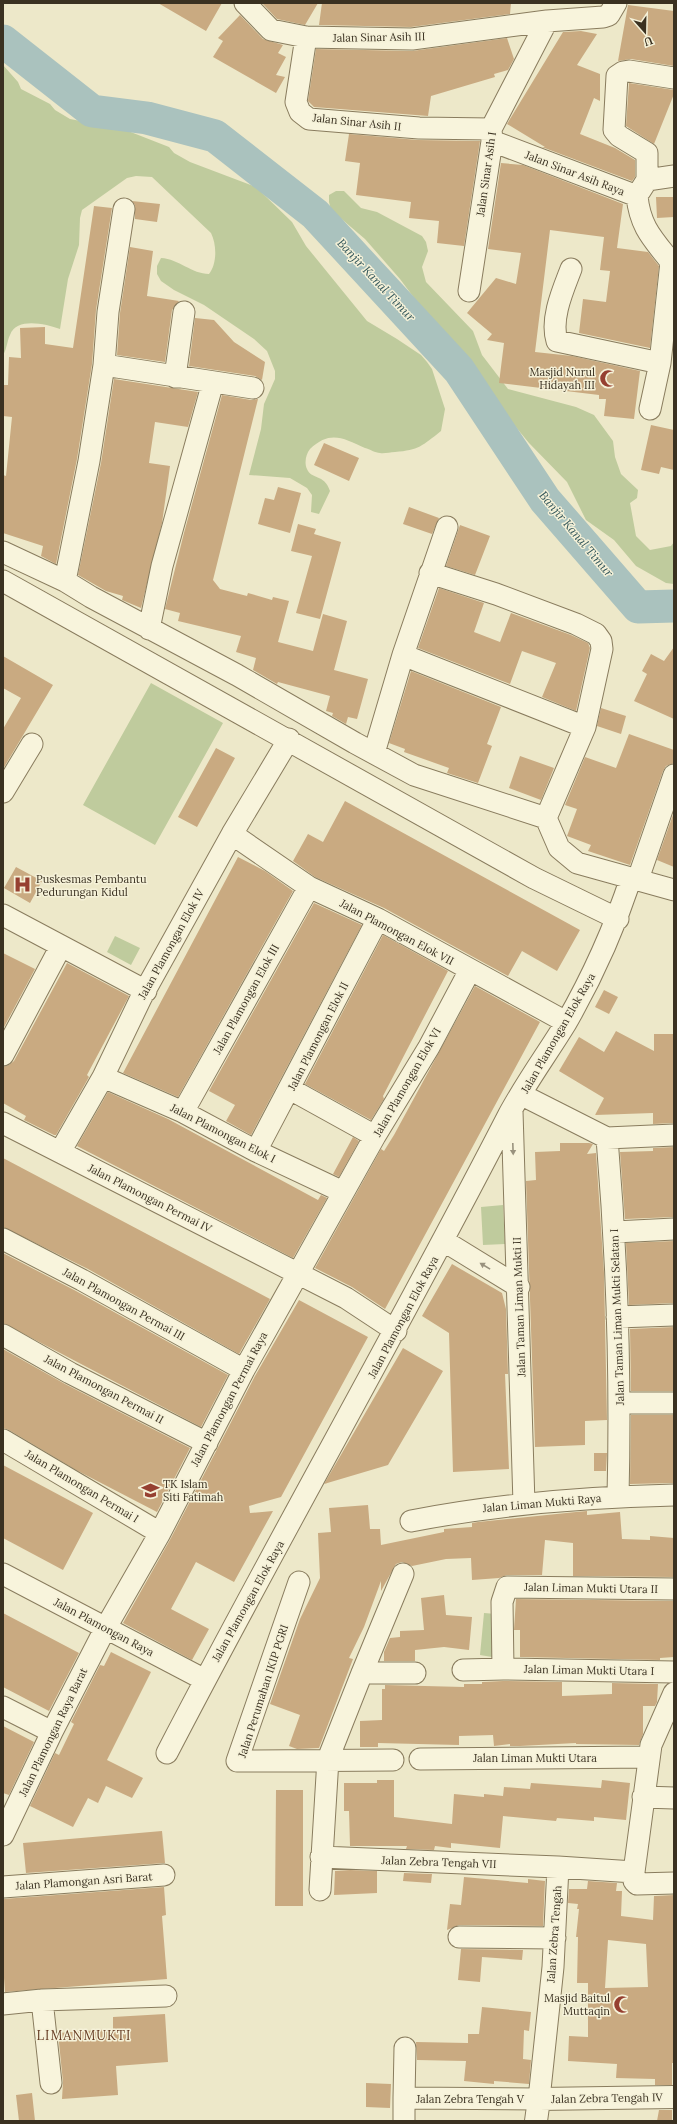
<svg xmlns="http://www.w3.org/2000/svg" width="677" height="2124" font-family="Lora,serif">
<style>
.green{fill:#bfcb9d}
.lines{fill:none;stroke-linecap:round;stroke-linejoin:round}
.river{stroke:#aac2be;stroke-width:33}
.building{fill:#c9aa81;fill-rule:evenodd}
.minor-casing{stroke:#897c5e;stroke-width:23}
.tertiary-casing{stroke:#897c5e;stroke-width:24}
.minor{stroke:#f8f4dc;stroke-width:21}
.tertiary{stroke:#f8f4dc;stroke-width:22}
.oneway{fill:#99927e}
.labels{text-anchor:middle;stroke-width:3;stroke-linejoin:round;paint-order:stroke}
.street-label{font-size:11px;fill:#3a3121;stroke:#f5f1d8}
.poi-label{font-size:11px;fill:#3a3121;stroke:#f5f1d8;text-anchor:end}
.water-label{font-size:12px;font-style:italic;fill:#315559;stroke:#f5f1d8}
.quarter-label{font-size:13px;letter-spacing:1px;fill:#653b22;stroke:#f5f1d8}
</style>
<rect width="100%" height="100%" fill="#ede8c9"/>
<path class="green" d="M 3,65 L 18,82 L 21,89 L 50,104 L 55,110 L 70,119 L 123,129 L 169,147 L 174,153 L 190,162 L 256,187 L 292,222 L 306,246 L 367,321 L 397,339 L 421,355 L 427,362 L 432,369 L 445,409 L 441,431 C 422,446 419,450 395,452 C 390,452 384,454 380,453 C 375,453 370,449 365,448 C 343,438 330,430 310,449 C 306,454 304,463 307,469 C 311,480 324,473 330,491 L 319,514 L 311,512 L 312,495 L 307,488 L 290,478 L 249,475 L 261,429 L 264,404 L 275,379 L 275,371 L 267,351 L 254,339 L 204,305 L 174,290 L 161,281 L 157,274 L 157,266 L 161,258 C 179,259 192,274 209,274 C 217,264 217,245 211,233 L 152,177 L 136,176 L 127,178 L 82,210 L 80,218 L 79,245 L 68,279 L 60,329 C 45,324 17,317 10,335 C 7,341 7,349 3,355 Z
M 336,191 L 344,191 L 361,208 L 377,212 L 422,236 L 426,242 L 428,251 L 422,267 L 426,282 L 473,331 L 482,355 L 508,389 L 576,407 L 594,415 L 613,441 L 615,457 L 621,474 L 638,490 L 637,498 L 630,503 L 636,536 L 650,550 L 671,546 L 674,542 L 674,584 L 666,583 L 636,566 L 614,540 L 586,520 L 567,482 L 529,443 L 462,362 L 400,279 L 365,239 L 331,210 L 329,202 L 329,195 Z
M 151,683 L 223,723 L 155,845 L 83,805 Z
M 115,936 L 140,948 L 131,965 L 107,952 Z
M 503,1205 L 505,1244 L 483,1245 L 481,1207 Z
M 484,1613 L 496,1614 L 492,1657 L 480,1655 Z"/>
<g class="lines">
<path class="river" d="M 3,41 L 92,111 L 147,118 L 215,136 L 315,214 L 459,370 L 545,500 L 638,607 L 674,606"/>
</g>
<path class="building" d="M 158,3 L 222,3 L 206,31 Z
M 262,3 L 318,3 L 305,25 L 277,19 Z
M 322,3 L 511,3 L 510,14 L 411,27 L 319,25 Z
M 628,5 L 674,11 L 674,66 L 631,59 L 618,61 Z
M 240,15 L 263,39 L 283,45 L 278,53 L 286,57 L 276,75 L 285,77 L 276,93 L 213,57 L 223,41 L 218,38 Z
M 581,31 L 597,34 L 577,65 L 600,74 L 600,101 L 594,98 L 580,134 L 615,148 L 635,160 L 635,177 L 632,181 L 542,147 L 545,147 L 507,124 L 563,32 Z
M 507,38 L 514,59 L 508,70 L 494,74 L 495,77 L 431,96 L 428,116 L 314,107 L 308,101 L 316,49 L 412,51 Z
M 629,83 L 674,90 L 674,94 L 654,144 L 626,126 Z
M 349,134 L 418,140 L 480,141 L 464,246 L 437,243 L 439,221 L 409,218 L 411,202 L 356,195 L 360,163 L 345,161 Z
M 501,163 L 523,165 L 623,204 L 617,248 L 648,252 L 659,266 L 650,348 L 579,333 L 583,299 L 606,302 L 610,271 L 600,270 L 604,237 L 550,230 L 535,352 L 572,356 L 640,371 L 634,419 L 604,416 L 606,399 L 599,399 L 599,395 L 499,383 L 504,343 L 487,340 L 492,334 L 467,313 L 496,278 L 516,284 L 521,253 L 488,249 Z
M 656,197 L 674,197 L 674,217 L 657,218 Z
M 132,201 L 160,204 L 157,222 L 135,219 L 135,205 Z
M 94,206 L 112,208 L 96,310 L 92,364 L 77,459 L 56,564 L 41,556 L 43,546 L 3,533 L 3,475 L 6,476 L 12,417 L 3,416 L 3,385 L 8,385 L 9,357 L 21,358 L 20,328 L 45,327 L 45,344 L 73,348 Z
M 130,247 L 153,251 L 147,296 L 179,301 L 172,310 L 165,362 L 117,355 L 120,313 Z
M 195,318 L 214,320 L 234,342 L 265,362 L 262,380 L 255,376 L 189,366 Z
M 114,379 L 198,392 L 188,427 L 155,422 L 149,463 L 170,466 L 162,523 L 141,608 L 122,600 L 123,596 L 106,591 L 78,575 L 101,463 Z
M 222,395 L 251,400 L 258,399 L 213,580 L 220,589 L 247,596 L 248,593 L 272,600 L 273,597 L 289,601 L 278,642 L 313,651 L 323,614 L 347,621 L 334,670 L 368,679 L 357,719 L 348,717 L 346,724 L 332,716 L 333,713 L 326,711 L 330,696 L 278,682 L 277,684 L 253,670 L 256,658 L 236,652 L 241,636 L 178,621 L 180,613 L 165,609 L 184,533 Z
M 651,425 L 674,430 L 674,470 L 661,467 L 659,474 L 641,470 Z
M 324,443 L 359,458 L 349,481 L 314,465 Z
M 278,487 L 301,493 L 290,533 L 258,524 L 265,498 L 274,500 Z
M 409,507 L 439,518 L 432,534 L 403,524 Z
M 298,524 L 316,529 L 314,534 L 341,542 L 320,619 L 296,613 L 312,556 L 291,551 Z
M 460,525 L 490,536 L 475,575 L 446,566 Z
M 439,588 L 484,603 L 474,632 L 500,642 L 511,613 L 571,635 L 588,643 L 590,648 L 576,711 L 542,697 L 556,663 L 522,651 L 510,684 L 418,648 Z
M 674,647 L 674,719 L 634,701 L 647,674 L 642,671 L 651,654 L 664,661 Z
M 3,656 L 53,685 L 3,769 L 3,729 L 21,698 L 3,688 Z
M 411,671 L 501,707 L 487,744 L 492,746 L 478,783 L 447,773 L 449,768 L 404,752 L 405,749 L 389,743 Z
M 601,708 L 626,716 L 621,734 L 597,726 Z
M 629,734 L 674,750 L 674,763 L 666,766 L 663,771 L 630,865 L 588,851 L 591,845 L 567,836 L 577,809 L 565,805 L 585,757 L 616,768 Z
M 216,748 L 235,758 L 197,827 L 178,817 Z
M 520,756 L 554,768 L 541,800 L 509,788 Z
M 345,801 L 580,930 L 557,971 L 522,951 L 508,976 L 384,908 L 315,877 L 293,861 L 308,834 L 323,842 Z
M 674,812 L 674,867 L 657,860 Z
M 238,857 L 265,871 L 293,891 L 178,1097 L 123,1073 Z
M 16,867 L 42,881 L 30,903 L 4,888 Z
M 314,903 L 362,925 L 251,1135 L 226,1121 L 235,1105 L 209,1091 Z
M 383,935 L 448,971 L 383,1096 L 384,1099 L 371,1120 L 305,1084 Z
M 3,953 L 35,969 L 3,1029 Z
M 67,963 L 129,996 L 87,1075 L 89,1077 L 56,1135 L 54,1135 L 24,1120 L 26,1116 L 3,1103 L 3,1067 L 9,1065 L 14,1061 Z
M 475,986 L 540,1022 L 385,1309 L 352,1287 L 315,1268 L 381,1149 L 384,1151 L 394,1135 Z
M 604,990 L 618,997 L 609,1014 L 595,1007 Z
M 616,1031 L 654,1051 L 654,1034 L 674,1034 L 674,1123 L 653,1124 L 653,1113 L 595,1115 L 604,1098 L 559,1071 L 579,1037 L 604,1052 Z
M 108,1092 L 168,1119 L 318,1200 L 321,1195 L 327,1198 L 293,1258 L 77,1146 Z
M 353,1137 L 359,1141 L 339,1177 L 333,1174 Z
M 560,1143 L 589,1143 L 593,1144 L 587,1154 L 596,1153 L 604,1273 L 607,1420 L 585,1421 L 585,1445 L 535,1447 L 526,1181 L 536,1180 L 535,1152 L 560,1151 Z
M 674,1147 L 674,1217 L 625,1219 L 620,1152 L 653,1151 L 653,1148 Z
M 3,1158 L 270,1299 L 239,1354 L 88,1269 L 3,1227 Z
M 674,1241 L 674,1303 L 629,1305 L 626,1243 Z
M 3,1253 L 76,1291 L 228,1375 L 201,1427 L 3,1323 Z
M 452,1264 L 502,1293 L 506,1309 L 508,1374 L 505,1374 L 509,1469 L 453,1472 L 449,1333 L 422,1316 Z
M 299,1300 L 368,1337 L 281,1497 L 249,1506 L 250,1513 L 273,1511 L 234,1582 L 196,1562 L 171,1609 L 209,1629 L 192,1660 L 123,1623 L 171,1538 L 255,1376 Z
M 674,1327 L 674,1391 L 631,1391 L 630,1329 Z
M 403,1348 L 443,1371 L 388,1465 L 324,1484 Z
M 3,1349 L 65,1384 L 190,1448 L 157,1512 L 76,1470 L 9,1430 L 3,1428 Z
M 631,1415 L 674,1415 L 674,1483 L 630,1484 Z
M 594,1453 L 607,1453 L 606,1471 L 594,1471 Z
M 3,1465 L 93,1513 L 63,1570 L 3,1538 Z
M 368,1505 L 370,1529 L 380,1529 L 381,1545 L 444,1532 L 444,1529 L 472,1527 L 472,1523 L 478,1522 L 576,1512 L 587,1511 L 587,1515 L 620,1512 L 622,1539 L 650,1540 L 650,1536 L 674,1538 L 674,1577 L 573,1576 L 573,1543 L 545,1540 L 542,1575 L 507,1575 L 499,1578 L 472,1580 L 471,1558 L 446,1559 L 412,1566 L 402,1562 L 396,1564 L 381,1591 L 381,1581 L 364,1627 L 349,1658 L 353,1659 L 319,1748 L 297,1749 L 289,1746 L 300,1715 L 270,1704 L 300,1619 L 320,1578 L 318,1533 L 331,1532 L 329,1508 Z
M 444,1595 L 446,1615 L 472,1617 L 469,1650 L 444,1647 L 415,1650 L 415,1661 L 384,1661 L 384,1652 L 390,1638 L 400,1637 L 400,1631 L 424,1630 L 421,1598 Z
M 516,1599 L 674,1601 L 674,1657 L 660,1658 L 660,1660 L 520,1657 L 520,1630 L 514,1630 Z
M 3,1613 L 79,1653 L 49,1711 L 3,1687 Z
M 111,1652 L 151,1672 L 107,1760 L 143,1778 L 132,1798 L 106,1786 L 98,1803 L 88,1798 L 73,1827 L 30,1806 L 55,1753 L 59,1755 L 74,1724 L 71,1722 L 100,1665 L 104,1666 Z
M 503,1681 L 562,1682 L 562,1696 L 612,1694 L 612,1683 L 658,1684 L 657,1702 L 655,1706 L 643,1706 L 643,1734 L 639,1745 L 576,1744 L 576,1743 L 520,1746 L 510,1746 L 510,1744 L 494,1746 L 493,1735 L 459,1736 L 459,1745 L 378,1743 L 378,1747 L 360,1747 L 360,1721 L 382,1720 L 382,1689 L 385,1689 L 385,1685 L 464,1687 L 464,1684 L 482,1684 L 482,1682 Z
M 3,1726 L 34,1742 L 9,1795 L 3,1793 Z
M 377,1780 L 394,1780 L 394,1817 L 452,1824 L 454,1794 L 484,1797 L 484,1794 L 503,1796 L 504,1787 L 530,1789 L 531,1783 L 601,1788 L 602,1780 L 630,1783 L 626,1820 L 594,1817 L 594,1821 L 557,1818 L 556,1821 L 503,1816 L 500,1848 L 451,1843 L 451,1848 L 435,1846 L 434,1850 L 406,1849 L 407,1846 L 350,1846 L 349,1811 L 344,1811 L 344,1783 L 377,1783 Z
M 276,1790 L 303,1790 L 303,1906 L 275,1906 Z
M 162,1831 L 165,1863 L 26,1873 L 23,1843 Z
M 350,1870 L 377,1871 L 377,1893 L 334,1895 L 335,1871 Z
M 404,1873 L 432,1874 L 431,1883 L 403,1881 Z
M 464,1877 L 528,1883 L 528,1879 L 545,1881 L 543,1926 L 459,1925 L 447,1930 L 450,1904 L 461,1905 Z
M 588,1881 L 617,1883 L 616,1891 L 622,1891 L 621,1916 L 653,1920 L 654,1896 L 674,1895 L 674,2063 L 672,2063 L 672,2085 L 655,2085 L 655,2079 L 616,2078 L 617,2064 L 568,2061 L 569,2036 L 588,2037 L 588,1983 L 577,1983 L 578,1937 L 576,1937 L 579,1909 L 577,1909 L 578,1904 L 568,1903 L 569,1889 L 587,1889 ZM 608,1940 L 646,1944 L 648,1987 L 605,1988 Z
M 164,1887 L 166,1915 L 162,1916 L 167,1979 L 5,1992 L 3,1964 L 3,1899 Z
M 461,1949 L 523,1950 L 522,1960 L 482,1957 L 480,1982 L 458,1980 Z
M 482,2007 L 531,2012 L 529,2031 L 524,2030 L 523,2059 L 531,2060 L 529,2084 L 494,2081 L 494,2084 L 464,2081 L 466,2061 L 417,2060 L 416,2042 L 468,2043 L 468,2034 L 479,2034 Z
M 165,2014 L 168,2062 L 116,2066 L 118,2095 L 62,2099 L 63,2082 L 58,2033 L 113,2029 L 113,2017 Z
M 366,2083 L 391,2084 L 390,2108 L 366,2107 Z
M 32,2093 L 35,2121 L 19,2121 L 16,2095 Z
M 659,2110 L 672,2110 L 672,2121 L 657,2121 Z"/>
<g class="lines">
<defs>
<path id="minor" d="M 245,3 L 271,30 L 306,37 L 412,39 L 547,21 L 603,17 L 609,15 L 616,3
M 306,37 L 296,102 L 300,112 L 309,119 L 419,128 L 491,129
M 492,141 L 637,196
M 647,180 L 647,153 L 619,136 L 614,130 L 617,76 L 623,72 L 629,71 L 674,78
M 640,191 L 647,180 L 674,176
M 637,196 C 640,227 653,239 671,262
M 571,269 C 563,290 550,319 557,341 L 660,363
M 469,291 L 492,141 L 491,129 L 547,21
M 104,365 L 253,388
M 175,377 L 184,312
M 650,409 L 660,363 L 671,262
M 3,552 L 65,581 L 91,597 L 237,675 L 355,743 L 414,775 L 546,818 L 559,848 L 577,863 L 674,890
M 430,573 L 496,594 L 576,624 L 596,634 L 601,641 L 602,649 L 585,727 L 546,818
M 3,581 L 534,878 L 618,919
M 65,581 L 89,461 L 104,365 L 108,312 L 124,209
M 149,629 L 162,566 L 213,382
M 403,655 L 585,727
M 374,753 L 403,655 L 447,527
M 3,792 L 32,744
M 232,834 L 309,887 L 378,919 L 566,1022
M 638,879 L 674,775
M 3,915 L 146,991
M 3,1055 L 61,946
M 103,1077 L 183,1112 L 256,1151 L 343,1192
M 290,1089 L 375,1136
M 522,1095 L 607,1138 L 674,1135
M 512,1111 L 524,1504
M 183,1112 L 309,887
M 3,1123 L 346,1298 L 396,1331
M 607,1138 C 617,1257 621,1377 618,1497
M 256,1151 L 378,919
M 60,1152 L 103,1077 L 141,998 L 232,834 L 289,739
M 615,1232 L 674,1229
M 3,1239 L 82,1280 L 244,1370
M 444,1241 L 519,1287
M 617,1317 L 674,1315
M 3,1335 L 70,1373 L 207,1443
M 620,1403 L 674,1403
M 3,1440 L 160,1533
M 411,1521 C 498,1504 586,1497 674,1495
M 3,1574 L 205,1680
M 299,1582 L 237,1761 L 393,1760
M 503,1669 L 502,1602 L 507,1587 L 674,1589
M 463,1670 L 503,1669 L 674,1672
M 362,1673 L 415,1673
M 674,1693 L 651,1745 L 634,1872 L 634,1881 L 637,1884 L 674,1883
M 3,1707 L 52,1732
M 167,1753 C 278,1539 398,1330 508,1116 C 525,1084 547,1054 566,1023 C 593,976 614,929 631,878
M 420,1759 L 649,1757
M 643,1797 L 674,1798
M 3,1835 L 52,1732 L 105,1629 L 160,1533 L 244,1370 L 375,1136 L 429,1047 L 470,970
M 321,1857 L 558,1867 L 634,1872
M 3,1887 L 164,1875
M 320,1890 L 328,1759 L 362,1673 L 403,1574
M 459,1937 L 555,1938
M 42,2000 L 51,2083
M 3,2004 L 42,2000 L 166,1996
M 405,2048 L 404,2098 L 539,2099 L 553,1967 L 558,1867
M 404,2121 L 404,2098"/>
<path id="tertiary" d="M 536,2121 L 539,2099 L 674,2097"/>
</defs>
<use href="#minor" class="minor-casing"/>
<use href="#tertiary" class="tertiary-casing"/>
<use href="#minor" class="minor"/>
<use href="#tertiary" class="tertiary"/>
</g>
<defs><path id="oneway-solid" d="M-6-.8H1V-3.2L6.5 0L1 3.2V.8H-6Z"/></defs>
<g class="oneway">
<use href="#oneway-solid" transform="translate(513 1149) rotate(88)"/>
<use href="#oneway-solid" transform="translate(485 1266) rotate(-149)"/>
</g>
<defs>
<symbol id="mosque-bare" viewBox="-9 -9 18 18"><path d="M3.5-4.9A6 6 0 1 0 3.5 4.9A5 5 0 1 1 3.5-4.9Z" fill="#964031" stroke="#f5f1d8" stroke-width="2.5" paint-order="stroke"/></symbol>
<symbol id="hospital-bare" viewBox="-9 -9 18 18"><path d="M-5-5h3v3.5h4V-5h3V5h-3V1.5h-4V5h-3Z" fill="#964031" stroke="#f5f1d8" stroke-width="2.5" paint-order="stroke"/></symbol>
<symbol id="school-bare" viewBox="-9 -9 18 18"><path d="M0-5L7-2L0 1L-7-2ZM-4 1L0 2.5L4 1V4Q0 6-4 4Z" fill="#964031" stroke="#f5f1d8" stroke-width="2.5" paint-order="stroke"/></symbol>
</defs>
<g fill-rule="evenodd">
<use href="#mosque-bare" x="596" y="366" width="25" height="25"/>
<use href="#hospital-bare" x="10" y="872" width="25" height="25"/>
<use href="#school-bare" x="138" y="1478" width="25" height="25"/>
<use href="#mosque-bare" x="610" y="1992" width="25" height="25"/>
</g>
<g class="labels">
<g class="street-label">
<text transform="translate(379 37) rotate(-1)" y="4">Jalan Sinar Asih III</text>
<text transform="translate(357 122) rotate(6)" y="4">Jalan Sinar Asih II</text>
<text transform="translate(575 173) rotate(21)" y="4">Jalan Sinar Asih Raya</text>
<text transform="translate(486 174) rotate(-82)" y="4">Jalan Sinar Asih I</text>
<text transform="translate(397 932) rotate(28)" y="4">Jalan Plamongan Elok VII</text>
<text transform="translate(171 944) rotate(-61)" y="4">Jalan Plamongan Elok IV</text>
<text transform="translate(246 999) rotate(-61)" y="4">Jalan Plamongan Elok III</text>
<text transform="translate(558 1033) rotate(-60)" y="4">Jalan Plamongan Elok Raya</text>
<text transform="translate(318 1036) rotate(-63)" y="4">Jalan Plamongan Elok II</text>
<text transform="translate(407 1082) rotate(-60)" y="4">Jalan Plamongan Elok VI</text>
<text transform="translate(223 1133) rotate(27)" y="4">Jalan Plamongan Elok I</text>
<text transform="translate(150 1198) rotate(27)" y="4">Jalan Plamongan Permai IV</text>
<text transform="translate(124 1304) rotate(29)" y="4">Jalan Plamongan Permai III</text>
<text transform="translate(519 1307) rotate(-92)" y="4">Jalan Taman Liman Mukti II</text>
<text transform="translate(403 1317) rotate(-62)" y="4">Jalan Plamongan Elok Raya</text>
<text transform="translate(617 1317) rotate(-92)" y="4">Jalan Taman Liman Mukti Selatan I</text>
<text transform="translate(104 1389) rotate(28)" y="4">Jalan Plamongan Permai II</text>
<text transform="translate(229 1399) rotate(-62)" y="4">Jalan Plamongan Permai Raya</text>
<text transform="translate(82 1486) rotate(31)" y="4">Jalan Plamongan Permai I</text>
<text transform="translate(542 1503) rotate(-5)" y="4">Jalan Liman Mukti Raya</text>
<text transform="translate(591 1588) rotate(1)" y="4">Jalan Liman Mukti Utara II</text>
<text transform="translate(248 1601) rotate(-61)" y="4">Jalan Plamongan Elok Raya</text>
<text transform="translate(104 1627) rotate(28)" y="4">Jalan Plamongan Raya</text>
<text transform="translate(589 1670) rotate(1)" y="4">Jalan Liman Mukti Utara I</text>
<text transform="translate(263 1691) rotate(-72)" y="4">Jalan Perumahan IKIP PGRI</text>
<text transform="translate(53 1732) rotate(-64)" y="4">Jalan Plamongan Raya Barat</text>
<text x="535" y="1762">Jalan Liman Mukti Utara</text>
<text transform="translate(439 1862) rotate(2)" y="4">Jalan Zebra Tengah VII</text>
<text transform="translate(84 1881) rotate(-4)" y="4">Jalan Plamongan Asri Barat</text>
<text transform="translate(554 1934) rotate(-86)" y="4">Jalan Zebra Tengah</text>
<text transform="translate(607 2098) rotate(-1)" y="4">Jalan Zebra Tengah IV</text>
<text x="470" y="2103">Jalan Zebra Tengah V</text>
</g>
<g class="poi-label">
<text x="595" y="376">Masjid Nurul<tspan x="595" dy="13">Hidayah III</tspan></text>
<text x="36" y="883" text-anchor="start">Puskesmas Pembantu<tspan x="36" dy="13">Pedurungan Kidul</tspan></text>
<text x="163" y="1488" text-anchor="start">TK Islam<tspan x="163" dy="13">Siti Fatimah</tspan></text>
<text x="610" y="2002">Masjid Baitul<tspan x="610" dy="13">Muttaqin</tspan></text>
</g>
<g class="water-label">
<text transform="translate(376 280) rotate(47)" y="4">Banjir Kanal Timur</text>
<text transform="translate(576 534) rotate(50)" y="4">Banjir Kanal Timur</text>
</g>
<g class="quarter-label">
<text x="84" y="2040">LIMANMUKTI</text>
</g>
</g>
<rect width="677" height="2124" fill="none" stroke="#3a3121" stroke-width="8"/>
<g transform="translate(645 32) rotate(160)" stroke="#f5f1d8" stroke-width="3" paint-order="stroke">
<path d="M0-3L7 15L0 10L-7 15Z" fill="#3a3121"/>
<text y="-6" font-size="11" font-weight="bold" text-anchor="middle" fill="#3a3121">U</text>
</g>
</svg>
